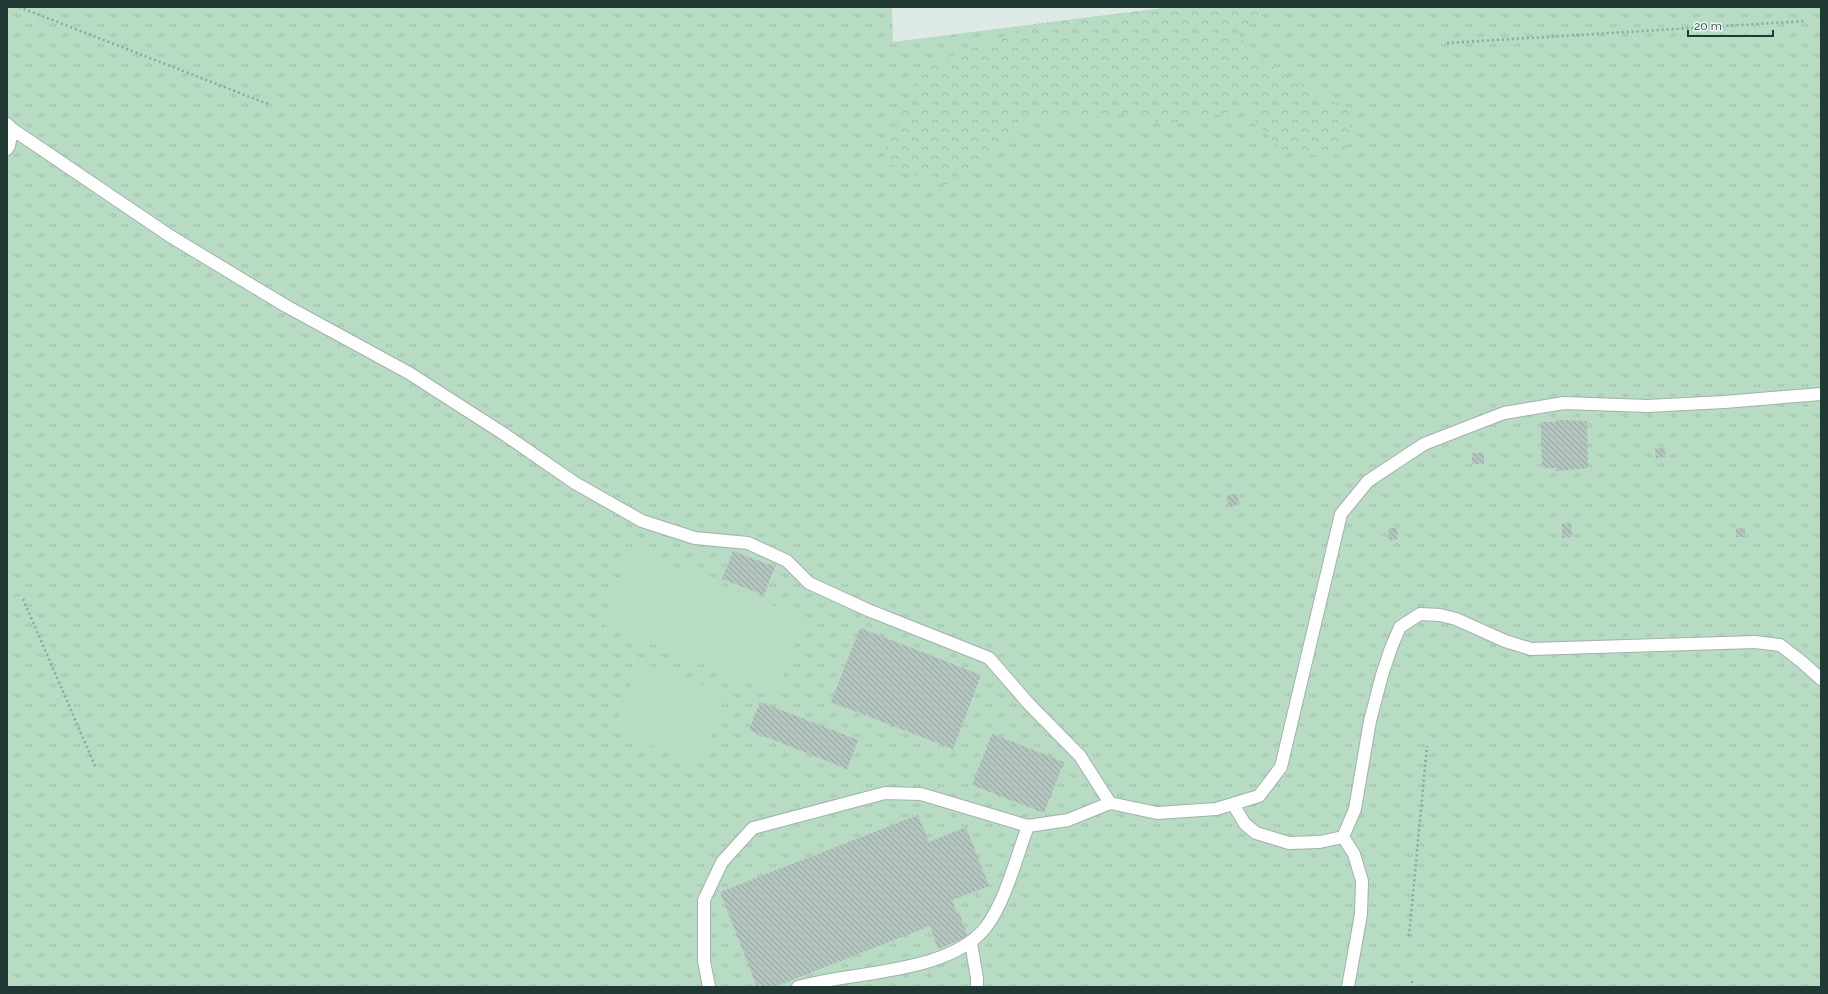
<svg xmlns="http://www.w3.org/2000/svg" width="1828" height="994" font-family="Raleway,sans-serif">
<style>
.grass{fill:url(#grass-tufts)}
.forest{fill:url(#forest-crowns)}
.garden{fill:#b7dbc3}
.building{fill:url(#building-back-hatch)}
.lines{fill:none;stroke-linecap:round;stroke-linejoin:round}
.minor-casing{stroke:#a1b1ac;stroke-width:14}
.path{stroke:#7eada2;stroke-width:2.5;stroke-dasharray:2 3;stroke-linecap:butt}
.minor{stroke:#fff;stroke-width:12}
</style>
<defs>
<pattern id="grass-tufts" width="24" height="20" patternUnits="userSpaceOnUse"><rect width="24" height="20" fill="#b7dbc3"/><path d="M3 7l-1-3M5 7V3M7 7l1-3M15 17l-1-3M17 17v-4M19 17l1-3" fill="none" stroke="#9dbda8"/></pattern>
<pattern id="forest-crowns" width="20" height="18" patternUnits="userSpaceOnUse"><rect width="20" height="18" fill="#b7dbc3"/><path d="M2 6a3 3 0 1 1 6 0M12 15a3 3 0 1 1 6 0" fill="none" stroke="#9dbda8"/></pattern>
<pattern id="building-back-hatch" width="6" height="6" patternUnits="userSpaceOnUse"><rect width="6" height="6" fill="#b4c4be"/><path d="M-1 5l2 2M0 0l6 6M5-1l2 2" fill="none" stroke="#92a09b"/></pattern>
</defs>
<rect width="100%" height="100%" fill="#deeae5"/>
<path class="grass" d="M 7,7 L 892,7 L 893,42 L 1171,7 L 1821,7 L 1821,987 L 7,987 Z"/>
<path class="forest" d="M 1171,7 L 1267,7 L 1238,33 L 1251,52 L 1300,85 L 1353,111 L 1344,156 L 1284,153 L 1246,110 L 1165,124 L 1134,113 L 1073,118 L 1020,116 L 1011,142 L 945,186 L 889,164 L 883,152 L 923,67 L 1036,24 Z"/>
<path class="garden" d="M 631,549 L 805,618 L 776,693 L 602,624 Z
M 639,661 L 726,694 L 700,764 L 613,731 Z"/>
<path class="building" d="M 1556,420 L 1587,421 L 1588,468 L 1556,471 L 1556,468 L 1542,468 L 1541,422 L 1556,422 Z
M 1664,448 L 1666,457 L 1656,458 L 1655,449 Z
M 1472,453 L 1484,453 L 1484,464 L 1472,464 Z
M 1236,493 L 1240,504 L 1230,507 L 1226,496 Z
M 1571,523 L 1572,537 L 1562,538 L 1562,524 Z
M 1389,528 L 1397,528 L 1398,539 L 1389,540 Z
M 1736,528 L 1745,528 L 1745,537 L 1736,537 Z
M 733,551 L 775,567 L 764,595 L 722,579 Z
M 860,628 L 981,675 L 953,749 L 831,702 Z
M 760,702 L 858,740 L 847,769 L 749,730 Z
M 992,734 L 1064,762 L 1044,813 L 972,785 Z
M 918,815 L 929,842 L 966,827 L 989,886 L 952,900 L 957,913 L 959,912 L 968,937 L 938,949 L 930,926 L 774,987 L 757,987 L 720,892 Z"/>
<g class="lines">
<defs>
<path id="minor" d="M 7,124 L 12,129 L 170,236 L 286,306 L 409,373 L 504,434 L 575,483 L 642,521 L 695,538 L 748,543 L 787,561 L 809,583 L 868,610 L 989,658 L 1028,703 L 1080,756 L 1110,803
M 7,149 L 9,146 L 12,129
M 1233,804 L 1245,824 L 1256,833 L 1289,843 L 1320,842 L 1343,837 L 1355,809 L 1370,721 L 1382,675 L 1391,648 L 1400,627 L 1420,614 L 1440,615 L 1456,619 L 1505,641 L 1531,649 L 1755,642 L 1780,645 L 1802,662 L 1821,679
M 1343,837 L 1354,854 L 1362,881 L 1361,914 L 1348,987
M 971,943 L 977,978 L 977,987
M 709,987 L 704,961 L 704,900 L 722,862 L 753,828 L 885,793 L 921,794 L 1028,826 L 1068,820 L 1110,803 L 1157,813 L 1216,809 L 1259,796 L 1281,767 L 1341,514 L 1368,481 L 1424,444 L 1504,413 L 1564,403 L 1647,406 L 1724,402 L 1821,394
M 798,987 C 853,971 949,974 986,927 C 1006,900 1016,858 1028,826"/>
</defs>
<use href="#minor" class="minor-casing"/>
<path class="path" d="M 19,7 L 268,104
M 1447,43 L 1806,21
M 23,599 L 96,768
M 1409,936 L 1427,746
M 1412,981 L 1412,987"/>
<use href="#minor" class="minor"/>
</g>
<rect width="1828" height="994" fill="none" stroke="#203934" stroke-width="16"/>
<path d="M1688 30v6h85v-6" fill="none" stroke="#203934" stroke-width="2"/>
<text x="1694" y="30" font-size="12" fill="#203934" stroke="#eef6f3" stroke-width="3" paint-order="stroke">20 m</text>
</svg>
